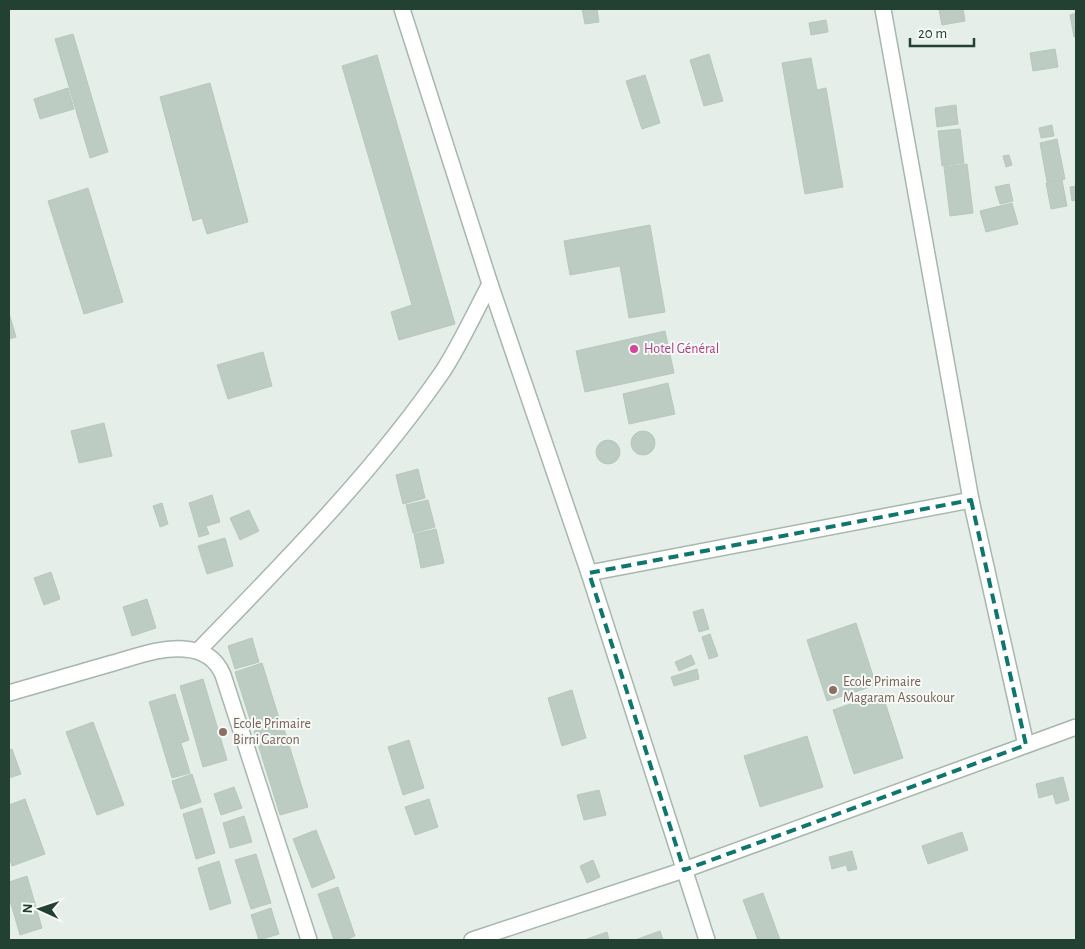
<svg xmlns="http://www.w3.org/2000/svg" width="1085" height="949" viewBox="0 0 1085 949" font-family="'Alegreya Sans',sans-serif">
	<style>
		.building { fill: #bdccc3; stroke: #b7c8bd }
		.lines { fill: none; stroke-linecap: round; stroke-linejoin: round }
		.minor-casing { stroke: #a7b7ae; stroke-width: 18 }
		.minor { stroke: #fff; stroke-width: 15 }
		.marked { fill: none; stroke: #0f766e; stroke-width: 4; stroke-dasharray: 10 6; stroke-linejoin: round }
		.hotel-dot { fill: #d1479c; stroke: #f6faf7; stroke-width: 2 }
		.education-dot { fill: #8d6e63; stroke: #f6faf7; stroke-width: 2 }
		.labels { text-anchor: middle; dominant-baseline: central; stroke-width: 4; stroke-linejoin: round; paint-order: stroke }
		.hotel-label { font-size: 14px; fill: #b23c85; stroke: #f6faf7; text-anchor: start }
		.education-label { font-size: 14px; fill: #785e54; stroke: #f6faf7; text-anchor: start }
	</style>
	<rect width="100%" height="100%" fill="#e5eee8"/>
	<!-- building -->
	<g class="building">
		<path d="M582 9H597L599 22 585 24Z"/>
		<path d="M939 9H963L965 21 942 25Z"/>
		<path d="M1076 13V36L1074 37 1070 15Z"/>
		<path d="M826 20 828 32 811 35 809 23Z"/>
		<path d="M73 34 108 152 90 158 55 39Z"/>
		<path d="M1055 49 1058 67 1033 71 1030 53Z"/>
		<path d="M709 54 723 101 704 106 690 60Z"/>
		<path d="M377 55 455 324 399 340 391 312 412 305 342 66Z"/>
		<path d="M811 58 817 90 826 88 843 187 805 194 782 63Z"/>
		<path d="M645 75 660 123 642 129 626 81Z"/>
		<path d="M210 83 248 222 207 234 202 218 193 221 160 97Z"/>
		<path d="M68 88 74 109 40 119 34 99Z"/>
		<path d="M956 105 958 124 937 127 935 108Z"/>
		<path d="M1052 125 1054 136 1041 138 1039 128Z"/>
		<path d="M960 129 964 163 942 166 938 131Z"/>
		<path d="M1057 139 1065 179 1047 182 1040 143Z"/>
		<path d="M1009 155 1012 165 1006 167 1003 156Z"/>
		<path d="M967 164 973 213 950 216 944 167Z"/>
		<path d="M1062 180 1067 206 1051 209 1046 183Z"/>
		<path d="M1009 184 1013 201 1000 204 995 187Z"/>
		<path d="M1076 186V200L1072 201 1070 187Z"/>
		<path d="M88 188 123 302 84 314 48 201Z"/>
		<path d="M1012 203 1018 224 986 232 980 211Z"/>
		<path d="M650 225 665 312 629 318 620 266 570 275 564 241Z"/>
		<path d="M9 313 16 337 9 339Z"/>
		<path d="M665 331 674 373 585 392 576 351Z"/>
		<path d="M263 352 272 386 228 399 217 365Z"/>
		<path d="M668 383 675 414 629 424 623 394Z"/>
		<path d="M104 423 112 456 79 463 71 431Z"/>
		<circle cx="643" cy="443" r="12"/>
		<circle cx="608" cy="452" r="12"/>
		<path d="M418 469 425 498 403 504 396 475Z"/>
		<path d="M212 495 220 522 206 526 209 534 199 537 189 503Z"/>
		<path d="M428 500 435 527 413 533 406 505Z"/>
		<path d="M162 503 168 524 160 527 153 506Z"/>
		<path d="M249 510 259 531 240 540 230 518Z"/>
		<path d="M436 529 444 563 421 568 414 534Z"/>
		<path d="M225 538 233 566 207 574 198 546Z"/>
		<path d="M51 572 60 599 44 605 34 578Z"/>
		<path d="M147 599 156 628 132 636 123 607Z"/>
		<path d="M703 609 709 629 699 632 693 612Z"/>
		<path d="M856 623 876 685 827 701 807 640Z"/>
		<path d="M710 634 718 656 709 659 702 637Z"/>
		<path d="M252 638 259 662 235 669 228 646Z"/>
		<path d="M691 655 695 664 679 671 675 662Z"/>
		<path d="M262 663 279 718 252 726 235 672Z"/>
		<path d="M697 669 699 679 674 686 671 677Z"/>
		<path d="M203 679 227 760 203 767 180 686Z"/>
		<path d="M572 690 586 738 562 746 548 698Z"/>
		<path d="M882 693 903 758 854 774 833 710Z"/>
		<path d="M175 694 189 740 181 743 190 773 172 778 149 702Z"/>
		<path d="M93 722 124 805 97 815 66 732Z"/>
		<path d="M282 722 308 807 280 815 254 731Z"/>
		<path d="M807 736 823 787 760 807 744 756Z"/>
		<path d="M409 740 424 788 403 795 388 747Z"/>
		<path d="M12 749 21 774 9 778V750Z"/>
		<path d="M192 774 201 802 181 809 172 781Z"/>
		<path d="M1063 777 1069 800 1056 804 1053 794 1039 798 1036 784Z"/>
		<path d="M234 787 242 808 221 815 214 794Z"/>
		<path d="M599 790 606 815 584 820 577 795Z"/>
		<path d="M25 799 45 854 12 866 9 855V805Z"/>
		<path d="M429 799 438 827 415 835 405 807Z"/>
		<path d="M202 808 215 853 196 859 183 814Z"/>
		<path d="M244 816 252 842 230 848 223 823Z"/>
		<path d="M316 830 335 878 312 888 293 839Z"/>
		<path d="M962 832 968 850 928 864 922 846Z"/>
		<path d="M852 851 857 869 848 871 846 865 832 869 829 857Z"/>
		<path d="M256 854 271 903 251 909 235 860Z"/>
		<path d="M593 860 600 877 587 883 580 866Z"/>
		<path d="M219 861 231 903 210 910 198 868Z"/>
		<path d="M27 876 42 928 20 935 9 897V882Z"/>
		<path d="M338 887 355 936 345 940H334L318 894Z"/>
		<path d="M763 893 780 940H758L743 900Z"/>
		<path d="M271 908 279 934 259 940 251 915Z"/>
		<path d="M660 931 663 940H635Z"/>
		<path d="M607 932 609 940H584Z"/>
	</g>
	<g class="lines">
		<!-- minor casing -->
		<g class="minor-casing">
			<g id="minor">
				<path d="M402 9 490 284 589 573 707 940"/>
				<path d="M883 9 971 500 1026 745"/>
				<path d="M589 573 971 500"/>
				<path d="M198 651C284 562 373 473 443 371 460 345 475 312 490 284"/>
				<path d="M9 693C43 683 78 673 113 663 135 657 160 647 184 649 202 650 216 658 223 675L309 940"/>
				<path d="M472 940 684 870 1076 727"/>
			</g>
		</g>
		<!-- minor -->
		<use href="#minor" class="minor"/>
	</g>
	<!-- marked area -->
	<path class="marked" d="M971 500 1026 745 684 870 589 573Z"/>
	<!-- markers -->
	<circle class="hotel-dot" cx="634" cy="349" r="5"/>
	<g class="education-dot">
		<circle cx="833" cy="690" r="5"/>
		<circle cx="223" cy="732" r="5"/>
	</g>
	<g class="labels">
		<!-- hotel labels -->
		<g class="hotel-label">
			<text x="644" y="349">Hotel Général</text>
		</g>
		<!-- education labels -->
		<g class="education-label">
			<text x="843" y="682">Ecole Primaire<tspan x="843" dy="16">Magaram Assoukour</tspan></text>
			<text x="233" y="724">Ecole Primaire<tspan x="233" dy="16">Birni Garcon</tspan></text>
		</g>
	</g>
	<!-- border -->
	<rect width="1085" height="949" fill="none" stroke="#234132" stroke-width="20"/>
	<!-- north arrow -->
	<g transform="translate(40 909) rotate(273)" stroke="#f6faf7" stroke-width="4" paint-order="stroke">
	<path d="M0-4L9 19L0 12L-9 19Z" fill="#234132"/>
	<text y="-8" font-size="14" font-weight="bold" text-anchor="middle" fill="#234132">N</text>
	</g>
	<!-- scale -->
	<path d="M910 38v8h64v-8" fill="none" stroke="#234132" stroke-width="2.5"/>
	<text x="918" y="38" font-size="15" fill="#234132" stroke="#f6faf7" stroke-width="4" paint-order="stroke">20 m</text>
</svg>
